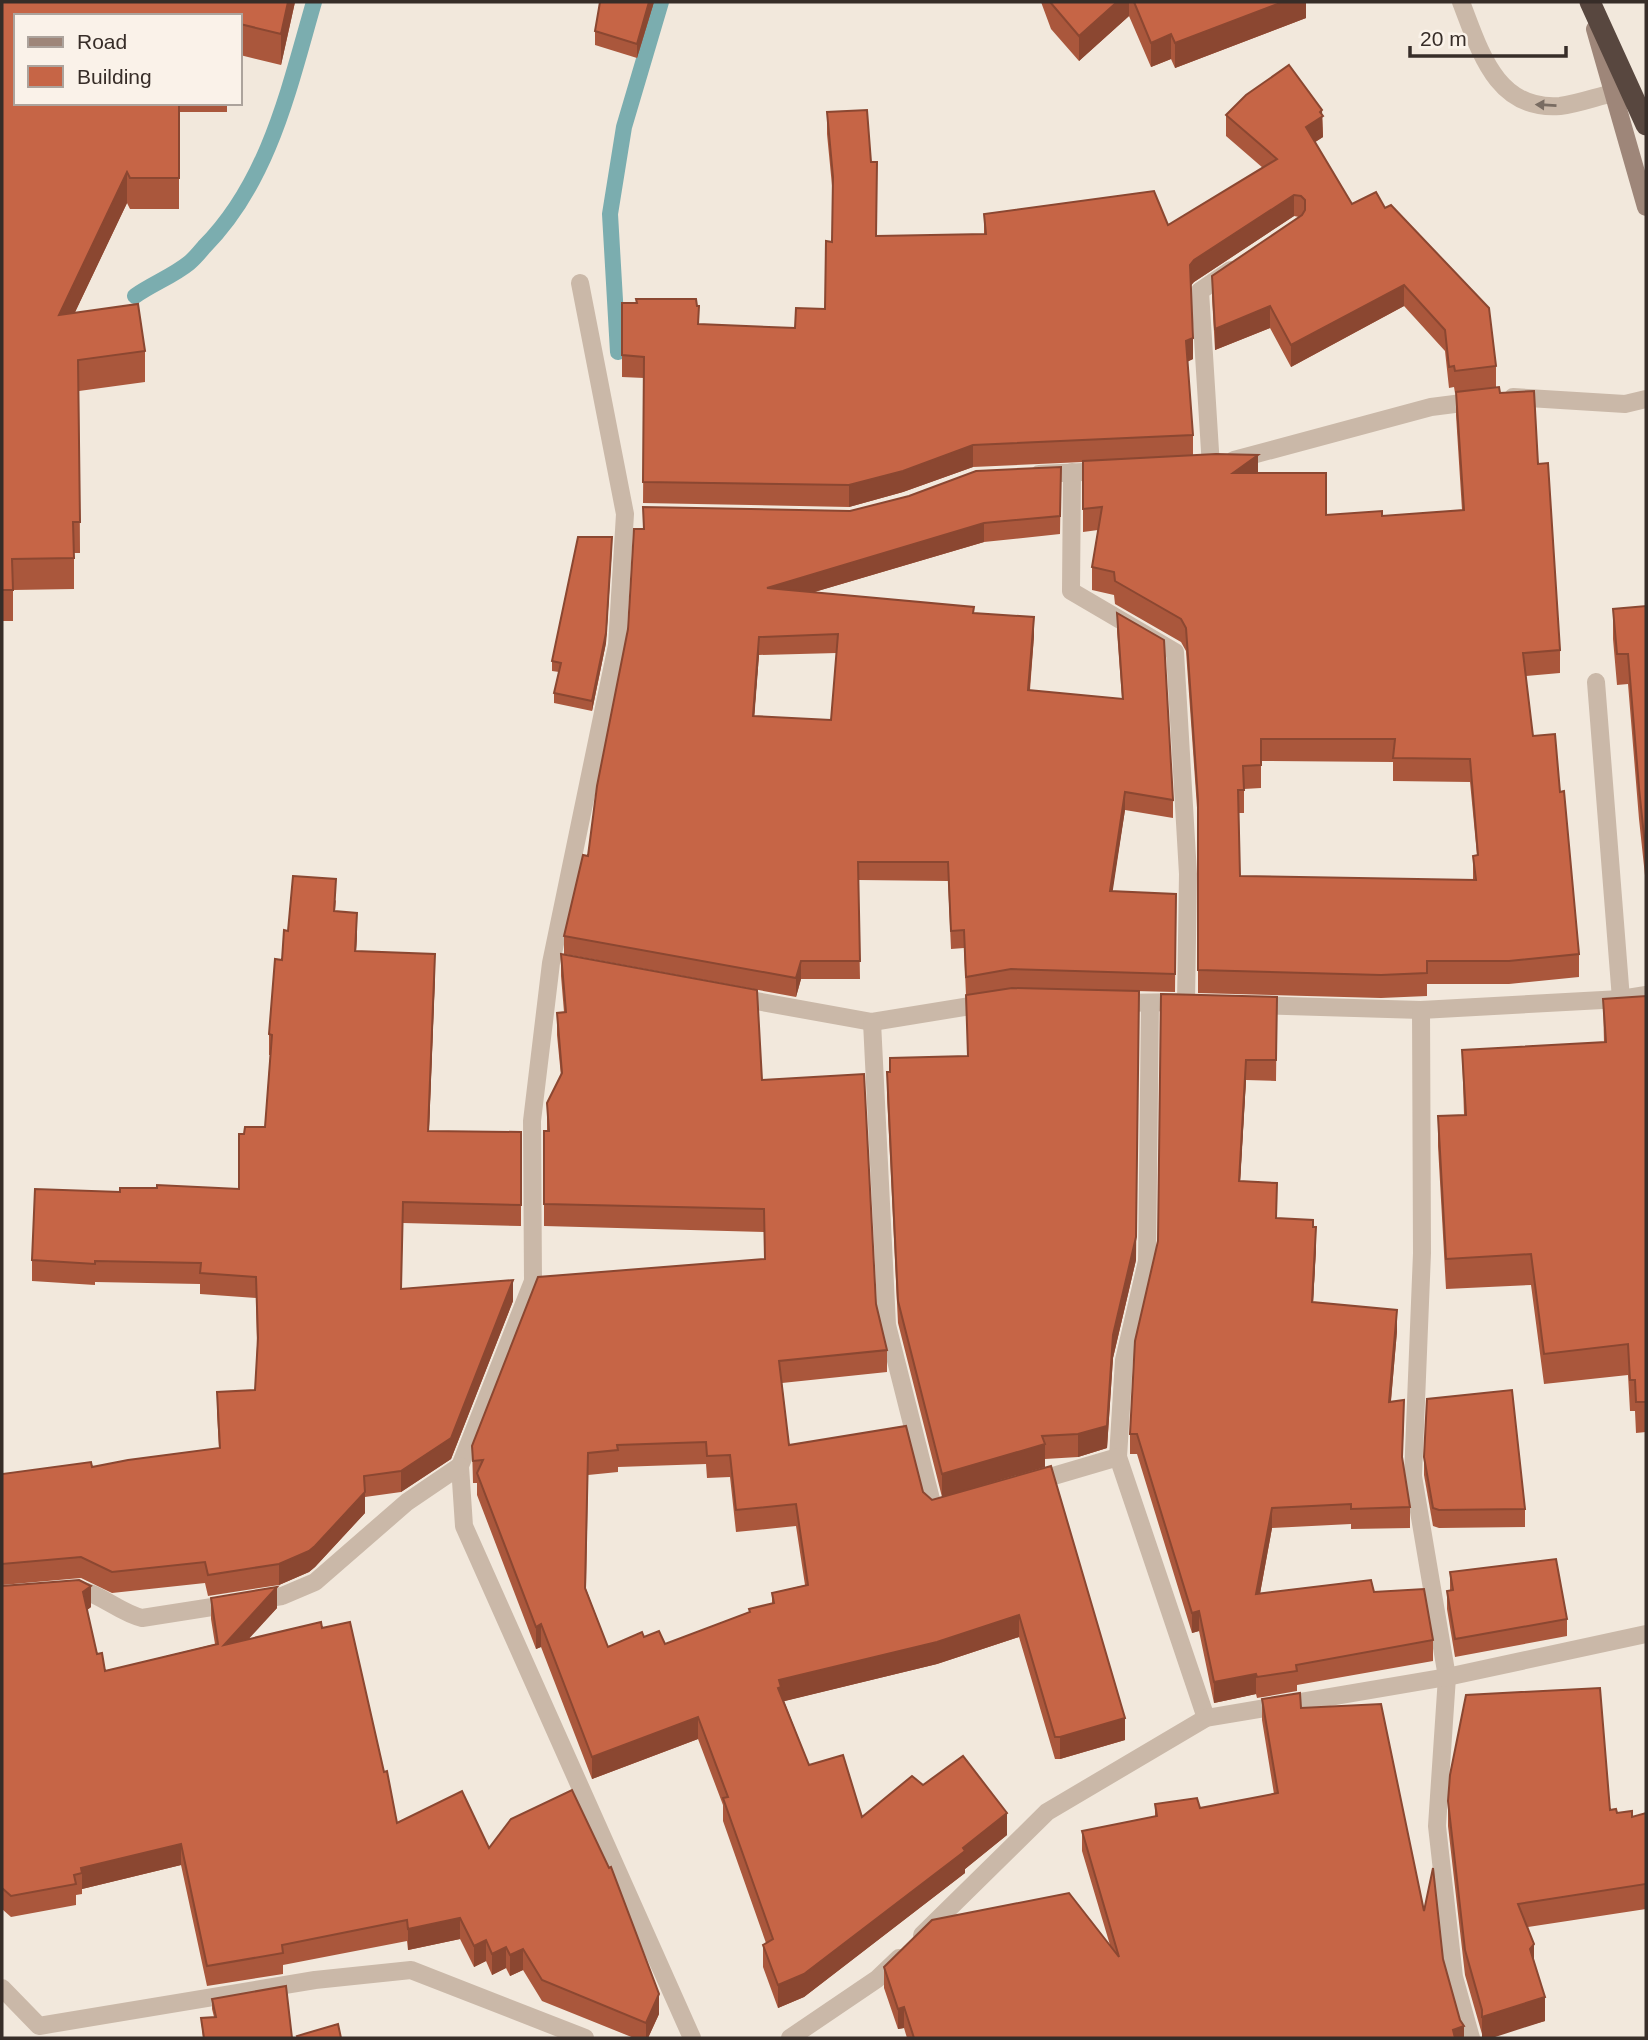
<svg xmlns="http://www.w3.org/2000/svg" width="1648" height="2040" viewBox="0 0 1648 2040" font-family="Arial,sans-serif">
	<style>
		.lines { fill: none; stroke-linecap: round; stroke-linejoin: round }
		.stream { stroke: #7badaf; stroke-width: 16 }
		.service { stroke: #cab8a8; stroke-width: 18 }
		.minor { stroke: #cab8a8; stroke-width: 18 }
		.secondary { stroke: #9e8679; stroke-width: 18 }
		.motorway-bridge { stroke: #58473f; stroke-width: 21 }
		.wall { fill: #aa573c; fill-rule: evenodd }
		.shaded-wall { fill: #8b4731 }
		.building { fill: #c66546; stroke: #8b4731; stroke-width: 2; fill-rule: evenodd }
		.oneway { fill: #796c62 }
	</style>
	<rect width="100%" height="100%" fill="#f2e8dc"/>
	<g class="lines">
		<!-- stream -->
		<g class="stream">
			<path d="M135 296C152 284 173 276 189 263 195 258 199 253 204 247 269 182 289 88 314 2"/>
			<path d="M618 352 610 214 624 127 661 2"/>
		</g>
		<!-- service -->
		<g class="service">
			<path d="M1461 2C1480 51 1496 111 1560 106 1577 104 1596 97 1613 93"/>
			<path d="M1211 467 1200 291 1231 270"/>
			<path d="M1596 682 1621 999"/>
		</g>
		<!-- minor -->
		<g class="minor">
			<path d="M580 283 625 514 617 645 551 963 532 1121 533 1281 460 1466 464 1526 692 2038"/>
			<path d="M1513 397 1625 404 1646 399"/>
			<path d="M1234 460 1431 407 1478 401"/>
			<path d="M1072 472 1071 591 1175 652 1188 874 1186 1002"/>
			<path d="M1039 474 1105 471"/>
			<path d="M734 997 872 1022 989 1003"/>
			<path d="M1115 1003 1185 1002"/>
			<path d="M1150 1004 1147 1261 1124 1360 1118 1457 1206 1718"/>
			<path d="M1255 1005 1421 1010 1621 999 1646 995"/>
			<path d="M1421 1010 1422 1253 1413 1476 1447 1677 1437 1826 1454 1977 1471 2038"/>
			<path d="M872 1022 887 1325 934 1511 942 1509"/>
			<path d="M1033 1482 1118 1457"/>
			<path d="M69 1590C95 1587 116 1612 142 1618L282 1596 315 1582 407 1502 460 1466"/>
			<path d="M922 1935 1047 1812 1206 1718 1447 1677 1646 1634"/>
			<path d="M2 1988 39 2026 315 1980 411 1970 585 2038"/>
			<path d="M790 2038 877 1979 899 1958"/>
		</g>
		<!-- secondary -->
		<path class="secondary" d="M1595 29 1646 207"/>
		<!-- motorway-bridge -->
		<path class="motorway-bridge" d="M1590 2 1646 125"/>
	</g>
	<!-- wall -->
	<g class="wall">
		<path d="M2 2H295L281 65 240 55V16L16 103H227V112H179V209H130L127 203 75 312 145 351V382L79 391 80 553H74V589L13 590V621H2Z"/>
		<path d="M654 2 637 58 595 45V31Z"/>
		<path d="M1041 2H1306V18L1175 68 1171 59 1151 67 1129 16 1079 61 1051 29Z"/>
		<path d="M827 112 876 236 984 234V214L1168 225 1263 168 1226 136V115L1322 114 1323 137 1315 142 1352 204 1385 208 1496 366V388L1538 464 1560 650V673L1526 676 1533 736 1560 792 1579 954V977L1509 984H1427V996L1381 998 1198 993V822L1186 651 1181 642 1115 604 1114 595 1092 590V567L1098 530 1083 532V462L973 467 903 492 849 507 643 503 644 378 622 377V303L699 324 795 328 825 309 832 242 833 196 827 134ZM1294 216 1299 217 1212 276V297L1215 350 1270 328 1291 367 1404 306 1445 351 1449 388 1454 387 1455 393 1456 392V415L1462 510 1382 516 1326 515 1258 473 1193 456V435L1187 362 1193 359 1190 285 1194 282ZM1261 761 1393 762V781L1470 782 1477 855 1473 856V880L1240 876 1239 813H1244V789L1261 788Z"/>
		<path d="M1061 467 1060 534 984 542 814 592 974 613 1034 636 1030 690 1122 699 1117 631V613L1173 800V818L1125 810 1112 891 1176 894 1175 992 1011 988 966 995 964 948 951 949 948 881 858 880 860 979H801L796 997 564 954V936L588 856 628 629 643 529V507L850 511ZM837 653 831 720 754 716 759 655Z"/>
		<path d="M612 547 606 643 592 711 554 703V693L559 672 552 671V661Z"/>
		<path d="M1646 606V885L1639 819 1628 684 1617 685 1613 639V609Z"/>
		<path d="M336 900 335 911 357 934 356 951 435 975 429 1131 521 1132V1226L403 1223 401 1289 513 1301 451 1459 401 1492 365 1497V1513L315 1567 309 1572 279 1585 208 1596 205 1583 112 1593 81 1578 2 1585V1474L92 1467 219 1448 217 1413V1392L255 1390 257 1346 256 1298 200 1294V1284L95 1282V1285L32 1281V1260L120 1192 239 1189 244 1134 265 1127 270 1055H269V1034L288 931Z"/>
		<path d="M561 954 762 1080 876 1304 887 1350V1372L782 1383 789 1445 923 1492 1125 1740 1060 1759H1055L1019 1637 937 1664 784 1701 809 1765 862 1817 923 1785 1007 1835 965 1869V1873L804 1997 778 2008 763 1967V1945L766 1943 723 1821V1805L698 1739 592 1779 541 1647 536 1649 477 1495V1483H473L472 1446 765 1259 764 1232 544 1226V1131H547V1103L561 1076 557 1035V1013L564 1012 561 976ZM706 1464 707 1478 730 1477 736 1532 796 1526 805 1585 772 1593V1604L749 1609V1612L665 1644 644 1637 608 1647 586 1589 588 1475 618 1472V1467Z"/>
		<path d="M966 995 1136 1260 1113 1358 1107 1448 1078 1457 1045 1459V1467L942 1497 898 1323 887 1095V1072L968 1056Z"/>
		<path d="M1646 996V1432L1636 1433 1635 1411H1630L1628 1375 1544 1384 1531 1285 1446 1289 1438 1146V1116L1464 1115 1462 1050 1604 1043 1603 999Z"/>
		<path d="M1277 997 1276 1081 1246 1080 1240 1181 1277 1203V1218L1313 1227 1316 1248 1313 1302 1397 1331 1391 1401 1404 1420 1402 1461 1410 1507V1528L1351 1529V1524L1272 1528 1260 1594 1374 1592 1433 1640V1661L1297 1685V1691L1257 1698 1256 1694 1214 1703 1199 1631 1192 1633 1137 1454H1130V1434L1158 1241Z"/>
		<path d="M1424 1457 1525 1509V1527L1439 1528 1433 1526 1424 1475Z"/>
		<path d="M1450 1572 1567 1619V1636L1455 1657 1447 1609V1591H1450Z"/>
		<path d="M2 1586 91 1607 87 1610 97 1654 105 1671 215 1644 211 1619V1598L277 1608 248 1639 322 1628 384 1772 397 1823 489 1848 659 2014 648 2038H634L542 2001 523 1970 510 1976 506 1968 492 1975 486 1961 474 1967 460 1939 408 1950 407 1941 283 1965V1974L207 1986 181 1865 82 1889V1894L76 1895V1905L11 1917 2 1909Z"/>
		<path d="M1262 1699 1301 1708 1424 1911 1443 1959 1464 2038H907L904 2028 898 2029 884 1988V1967L1110 1945 1082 1851V1831L1155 1817V1804L1200 1808 1274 1794 1262 1720Z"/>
		<path d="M1448 1801 1610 1810 1617 1813 1632 1817 1646 1813V1909L1528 1927 1545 2021 1482 2038V2034L1465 1975 1448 1826Z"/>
		<path d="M212 1999 292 2038H203L201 2018 214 2017 212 2009Z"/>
	</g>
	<!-- shaded-wall -->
	<g class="shaded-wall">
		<path d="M288 2H295L281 65V34Z"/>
		<path d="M649 2H654L637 58V44Z"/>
		<path d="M1117 2H1129V16L1079 61V36Z"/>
		<path d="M1283 2H1306V18L1175 68V43Z"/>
		<path d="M1171 34V59L1151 67V43Z"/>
		<path d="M1322 110 1323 137 1306 148V127Z"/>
		<path d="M127 172V203L59 346V315Z"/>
		<path d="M1294 195V216L1194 282 1190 287V265L1194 260Z"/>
		<path d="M1404 285V306L1291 367V345Z"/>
		<path d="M1270 306V328L1215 350V329Z"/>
		<path d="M1193 338V359L1186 362V341Z"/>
		<path d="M973 445V467L903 492 849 507V485Z"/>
		<path d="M1258 455V478L1233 473Z"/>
		<path d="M984 523V542L767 606V588Z"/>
		<path d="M612 537 606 643 592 711V701Z"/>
		<path d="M1034 617V636L1028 708V690Z"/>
		<path d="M759 637V655L753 734V716Z"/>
		<path d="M1125 792V810L1110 909V891Z"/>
		<path d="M357 913V934L355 972V951Z"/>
		<path d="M435 954V975L428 1152V1131Z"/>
		<path d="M801 961V979L796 997V978Z"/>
		<path d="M1139 991 1136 1260 1113 1358 1107 1448 1078 1457V1434L1113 1335Z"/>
		<path d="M1246 1060V1080L1239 1202V1181Z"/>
		<path d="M1316 1227V1248L1312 1323V1302Z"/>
		<path d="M513 1280V1301L451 1459 401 1492V1471Z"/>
		<path d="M1397 1310V1331L1389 1422V1402Z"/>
		<path d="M1045 1444V1467L942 1497V1474Z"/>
		<path d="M365 1492V1513L315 1567 309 1572 279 1585V1564Z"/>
		<path d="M1272 1508V1528L1256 1615V1594Z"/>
		<path d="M91 1586V1607L83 1613V1592Z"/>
		<path d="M277 1587V1608L224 1666V1645Z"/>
		<path d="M1199 1611V1631L1192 1633V1613Z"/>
		<path d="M1019 1615V1637L937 1664 781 1702 778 1710 779 1680Z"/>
		<path d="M541 1624V1647L536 1649V1627Z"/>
		<path d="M1256 1674V1694L1214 1703V1682Z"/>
		<path d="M698 1717V1739L592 1779V1757Z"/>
		<path d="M1125 1718V1740L1060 1759V1737Z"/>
		<path d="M1007 1813V1835L965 1869V1873L804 1997 778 2008V1985L963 1848Z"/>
		<path d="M181 1844V1865L82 1889V1873L81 1868Z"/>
		<path d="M460 1918V1939L408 1950V1929Z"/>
		<path d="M486 1940V1961L474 1967V1946Z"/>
		<path d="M1534 1944V1968L1530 1949Z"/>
		<path d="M506 1947V1968L492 1975V1954Z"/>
		<path d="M523 1949V1970L510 1976V1955Z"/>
		<path d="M659 1994V2014L648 2038H646V2023Z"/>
		<path d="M1545 1997V2021L1492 2038H1482V2017Z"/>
		<path d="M904 2007V2028L898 2029V2009Z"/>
		<path d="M1464 2026V2038H1453V2030Z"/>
	</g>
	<!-- building -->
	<g class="building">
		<path d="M2 2H288L281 34 240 24V16H16V103H179V178H130L127 172 59 315 138 304 145 351 78 360 80 522H73L74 558 12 559 13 590H2Z"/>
		<path d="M600 2H649L637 44 595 31Z"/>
		<path d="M1050 2H1117L1079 36Z"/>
		<path d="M1134 2H1283L1175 43 1171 34 1151 43Z"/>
		<path d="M1289 65 1322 110 1320 112 1323 116 1306 127 1352 204 1376 192 1385 208 1391 205 1489 308 1496 366 1455 371 1454 366 1449 367 1445 330 1404 285 1291 345 1270 306 1215 329 1212 276 1302 215 1305 210V200L1301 196 1294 195 1194 260 1190 265 1193 338 1186 341 1193 435 973 445 903 471 849 485 643 482 644 357 622 355V303H637L636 299H696L697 306H699L698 324 795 328 796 308 825 309 826 241 832 242 833 177 827 112 867 110 871 162H877L876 236 986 234 984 214 1154 191 1168 225 1277 159 1226 115 1246 95Z"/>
		<path d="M1499 387 1500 393 1534 391 1538 464 1548 463 1560 650 1523 653 1533 736 1555 734 1560 792 1564 791 1579 954 1509 961H1427V973L1381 975 1198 970V800L1186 628 1181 619 1115 581 1114 572 1092 567 1102 507 1083 509V461L1216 454 1258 455 1233 473H1326V515L1382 511V516L1464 510 1456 392ZM1261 739H1395L1393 758 1470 759 1478 855 1473 856 1476 880 1240 876 1238 790H1244L1243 766 1261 765Z"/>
		<path d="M1061 467 1060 516 984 523 767 588 974 607 973 613 1034 617 1028 690 1123 699 1117 613 1164 640 1173 800 1125 792 1110 891 1176 894 1175 974 1011 969 966 977 964 930 951 931 948 862H858L860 961H801L796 978 564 936 583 855 588 856 597 786 628 629 634 529H644L643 507 850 511 909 496 976 471ZM838 634 831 720 753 716 759 637Z"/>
		<path d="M578 537H612L606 633 592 701 554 693 561 663 552 661Z"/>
		<path d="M1646 606V855L1639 788 1628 654H1617L1613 609Z"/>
		<path d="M293 876 336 879 334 911 357 913 355 951 435 954 428 1131 521 1132V1205L403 1202 401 1289 513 1280 451 1438 401 1471 364 1476 365 1492 315 1546 309 1551 279 1564 208 1575 205 1562 112 1572 81 1557 2 1564V1474L91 1462 92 1467 128 1460 220 1448 217 1392 255 1390 258 1338 256 1277 200 1273 201 1263 95 1261V1264L32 1260 35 1189 120 1192V1188H157V1185L239 1189V1134H244L245 1127H265L272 1035 269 1034 275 959 282 960 284 930 288 931Z"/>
		<path d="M561 954 757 990 762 1080 864 1074 876 1304 887 1350 779 1361 789 1445 906 1426 923 1492 932 1500 1051 1466 1125 1718 1060 1737H1055L1019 1615 937 1642 779 1680 781 1687 778 1688 809 1765 843 1755 862 1817 912 1776 923 1785 963 1756 1007 1813 963 1848 965 1851 804 1974 778 1985 763 1945 773 1939 723 1798 728 1797 698 1717 592 1757 541 1624 536 1627 477 1473 483 1460 473 1461 472 1446 538 1277 765 1259 764 1209 544 1204V1131H549L547 1103 562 1073 557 1013 566 1012ZM706 1442 707 1456 730 1455 736 1510 796 1504 808 1585 772 1593 774 1603 749 1609 750 1612 665 1644 659 1631 644 1637 642 1632 608 1647 585 1588 588 1453 618 1450 617 1445Z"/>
		<path d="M1012 988 1139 991 1136 1237 1113 1335 1107 1426 1078 1434 1042 1436 1045 1444 942 1474 898 1301 887 1072H890V1058L968 1056 966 995Z"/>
		<path d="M1161 994 1277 997 1276 1060H1246L1239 1181 1277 1183 1276 1218 1313 1220V1227H1316L1312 1302 1397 1310 1389 1402 1404 1400 1402 1457 1410 1507 1351 1509V1504L1272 1508 1256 1594 1371 1580 1374 1592 1424 1589 1433 1640 1296 1665 1297 1671 1257 1677 1256 1674 1214 1682 1199 1611 1192 1613 1137 1434H1130L1135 1341 1158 1241Z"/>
		<path d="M1646 996V1402H1636L1635 1380H1630L1628 1344 1544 1354 1531 1254 1446 1259 1438 1116 1466 1115 1462 1050 1606 1042 1603 999Z"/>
		<path d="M1512 1390 1525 1509 1439 1510 1433 1508 1424 1457 1427 1399Z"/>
		<path d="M1556 1559 1567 1619 1455 1639 1447 1591 1453 1590 1450 1572Z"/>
		<path d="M79 1580 91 1586 83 1592 97 1654 102 1653 105 1671 218 1644 211 1598 277 1587 224 1645 321 1622 322 1628 350 1622 384 1772 387 1771 397 1823 462 1791 489 1848 511 1819 572 1790 609 1868 611 1867 659 1994 646 2023 542 1980 523 1949 510 1955 506 1947 492 1954 486 1940 474 1946 460 1918 408 1929 407 1920 282 1945 283 1953 207 1966 181 1844 81 1868 82 1873 74 1875 76 1884 11 1896 2 1888V1586Z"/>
		<path d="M1600 1688 1610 1810 1616 1809 1617 1813 1632 1811V1817L1646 1813V1884L1518 1904 1534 1944 1530 1949 1545 1997 1482 2017V2010L1465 1950 1448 1801 1450 1775 1466 1695Z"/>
		<path d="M1300 1693 1301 1708 1381 1704 1424 1911 1433 1868 1443 1959 1460 2020 1464 2026 1453 2030 1455 2038H914L904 2007 898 2009 884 1967 932 1920 1069 1893 1119 1957 1082 1831 1157 1816 1155 1804 1197 1798 1200 1808 1278 1793 1262 1699Z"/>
		<path d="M286 1986 292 2038H204L201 2018 216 2017 212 1999Z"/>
		<path d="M338 2024 341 2038H298L297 2036Z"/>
	</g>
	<!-- one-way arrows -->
	<defs><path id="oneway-solid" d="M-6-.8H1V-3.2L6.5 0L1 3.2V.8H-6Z" transform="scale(1.75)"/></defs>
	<use class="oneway" href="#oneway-solid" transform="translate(1546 105) rotate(-177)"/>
	<!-- border -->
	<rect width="1648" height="2040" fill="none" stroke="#372d28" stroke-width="7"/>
	<!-- legend -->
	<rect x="14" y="14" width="228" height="91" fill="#faf2e9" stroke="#aca39c" stroke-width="2"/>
	<rect x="28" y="37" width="35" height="10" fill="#9e8679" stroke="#aca39c" stroke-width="2"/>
	<text x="77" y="49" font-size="21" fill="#372d28">Road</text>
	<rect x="28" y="66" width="35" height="21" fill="#c66546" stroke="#aca39c" stroke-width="2"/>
	<text x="77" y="84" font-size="21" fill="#372d28">Building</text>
	<!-- scale -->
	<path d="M1410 46v10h156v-10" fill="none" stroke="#372d28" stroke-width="3.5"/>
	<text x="1420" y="46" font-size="21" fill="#372d28" stroke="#faf2e9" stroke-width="5" paint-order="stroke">20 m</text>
</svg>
